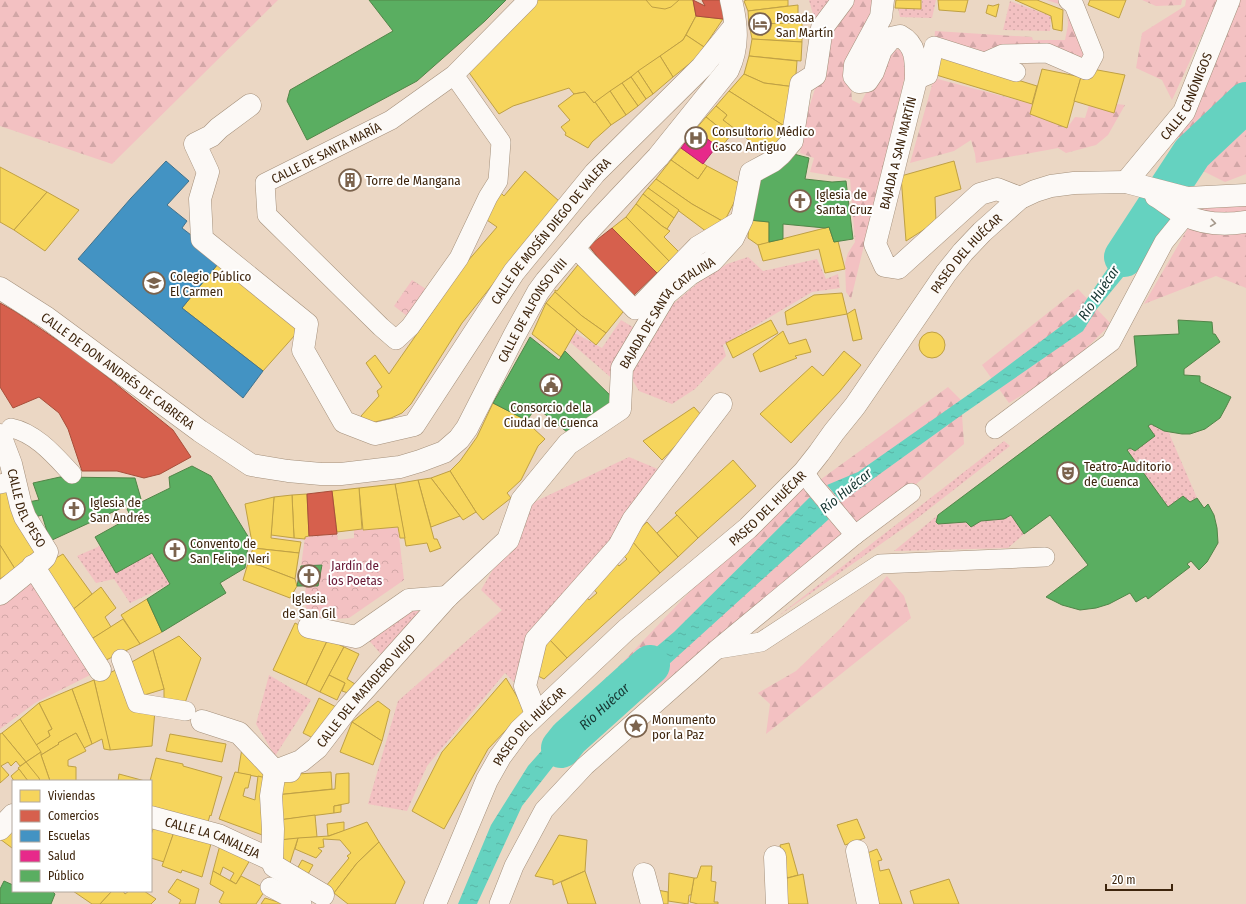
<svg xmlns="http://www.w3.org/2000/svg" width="1246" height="904" viewBox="0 0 1246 904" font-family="'Fira Sans Condensed',sans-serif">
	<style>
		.forest { fill: url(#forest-firs) }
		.park { fill: url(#park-crowns) }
		.garden { fill: url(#garden-dots) }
		.water { fill: url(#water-ripples) }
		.homes { fill: #f6d55c; stroke: #bfa044 }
		.shops { fill: #d6604d; stroke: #a84e3a }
		.schools { fill: #4393c3; stroke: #42728c }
		.health { fill: #e7298a; stroke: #b42864 }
		.public { fill: #5aae61; stroke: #528548 }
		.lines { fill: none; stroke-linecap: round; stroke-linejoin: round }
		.river { stroke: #65d2c0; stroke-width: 40 }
		.pedestrian-casing { stroke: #a4907b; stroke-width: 20 }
		.minor-casing { stroke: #a4907b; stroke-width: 23 }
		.tertiary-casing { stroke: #a4907b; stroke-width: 23 }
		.pedestrian { stroke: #fcf9f6; stroke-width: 19 }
		.minor { stroke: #fcf9f6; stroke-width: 22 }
		.tertiary { stroke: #fcf9f6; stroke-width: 22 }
		.oneway { stroke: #a69a8d }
		.labels { text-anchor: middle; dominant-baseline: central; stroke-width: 4; stroke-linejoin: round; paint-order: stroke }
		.poi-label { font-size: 13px; fill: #3e250d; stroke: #fff; text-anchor: start }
		.street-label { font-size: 13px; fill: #3e250d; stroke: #fff }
		.park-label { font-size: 13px; fill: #671734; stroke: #fff }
		.water-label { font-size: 14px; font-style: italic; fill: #163531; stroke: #fff }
	</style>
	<defs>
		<pattern id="forest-firs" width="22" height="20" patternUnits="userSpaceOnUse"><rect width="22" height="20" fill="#f3c1c2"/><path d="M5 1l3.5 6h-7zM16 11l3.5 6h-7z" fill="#d1a6a6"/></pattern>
		<pattern id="park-crowns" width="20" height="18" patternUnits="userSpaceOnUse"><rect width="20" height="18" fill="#f3c1c2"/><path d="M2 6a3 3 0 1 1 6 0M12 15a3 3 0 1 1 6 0" fill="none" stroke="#d1a6a6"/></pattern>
		<pattern id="garden-dots" width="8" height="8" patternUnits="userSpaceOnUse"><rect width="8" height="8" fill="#f3c1c2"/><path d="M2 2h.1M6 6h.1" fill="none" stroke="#d1a6a6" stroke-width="1.8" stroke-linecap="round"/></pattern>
		<pattern id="water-ripples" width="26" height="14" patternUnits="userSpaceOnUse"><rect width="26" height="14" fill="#65d2c0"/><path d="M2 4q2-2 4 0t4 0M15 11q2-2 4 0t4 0" fill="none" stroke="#59b4a4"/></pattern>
	</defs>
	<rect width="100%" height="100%" fill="#ebd7c4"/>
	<!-- forest -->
	<g class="forest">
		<path d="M0 0H278L112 164 0 126Z"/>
		<path d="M850 0H875L874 5 849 64 852 100 860 104 890 49 903 50 907 68 851 299 846 292 845 263 848 253 855 242 850 179 810 172 814 158 800 153 808 111 835 25Z"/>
		<path d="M1047 0H1062L1072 8 1086 63 986 59 934 44 935 31 1032 37 1033 40H1065L1068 25 1067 7Z"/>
		<path d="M1142 0H1182L1181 5 1156 6Z"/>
		<path d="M1186 0H1218L1172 100 1162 80 1136 68 1142 33 1185 6Z"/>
		<path d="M1232 0H1246V174L1225 182 1171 155 1216 34Z"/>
		<path d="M934 78 1032 104 1030 114 1067 128 1075 117 1085 118 1089 105 1114 113 1117 104 1125 105 1108 135 1096 145 1066 153 1058 148 976 163 975 154 971 140 954 151 910 163Z"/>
		<path d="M1202 204H1246V288L1216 276 1144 304Z"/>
		<path d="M1078 289 1111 324 1066 368 1009 403 982 365Z"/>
		<path d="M948 387 961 400 964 444 855 535 625 712 618 667 804 472 813 485Z"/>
		<path d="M887 576 904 596 911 618 766 734 770 704 758 693 796 671 841 628Z"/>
	</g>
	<!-- park -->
	<g class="park">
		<path d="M412 280 426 289 407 316 394 306Z"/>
		<path d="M398 527 404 580 349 618 312 621 304 602 306 586 318 585 322 565 301 566 305 537 337 534 338 540 354 538V530Z"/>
		<path d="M33 566 100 670 35 703 0 729V594Z"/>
	</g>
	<!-- garden -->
	<g class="garden">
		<path d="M809 0H840L816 25Z"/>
		<path d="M922 0H936L932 18 900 17 898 8 921 9Z"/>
		<path d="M1010 1 1051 16 1050 31 1003 30Z"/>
		<path d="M748 257 763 271 817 259 826 279 838 274 840 288 812 292 723 345 726 356 695 389 672 404 639 391 630 376 673 304 699 282 727 264Z"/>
		<path d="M621 320 636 329 616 382 570 342 575 333 602 348Z"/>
		<path d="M1151 424 1168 431 1197 498 1190 502 1183 496 1168 507 1127 450 1130 448 1135 451 1155 436 1148 426Z"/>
		<path d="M1004 441 1010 446 915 520 777 617Z"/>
		<path d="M629 457 660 470 520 688 505 673 427 766 407 811 368 804 398 701 502 610 481 590 518 527 530 504Z"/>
		<path d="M938 515 936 521 938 524 966 522 971 527 981 521 1011 515 1024 534 1008 548 894 551Z"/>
		<path d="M100 546 116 573 152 553 170 584 130 603 114 579 96 583 77 556Z"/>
		<path d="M413 604 426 608 386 660 367 638Z"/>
		<path d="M269 675 311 700 275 756 256 724Z"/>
	</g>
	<!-- water -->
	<g class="water">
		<path d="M1246 83V116L1210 150 1190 185 1164 173 1181 144Z"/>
		<path d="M1149 208 1169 221 1096 310 1083 331 963 414 841 502 827 485 858 472 985 383 1076 315Z"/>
		<path d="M810 497 829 519 616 712 600 686 607 677H621L674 632Z"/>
		<path d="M595 697 603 718 570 745 522 806 477 904H458L491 825 528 766 568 721Z"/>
	</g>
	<!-- homes -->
	<g class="homes">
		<path d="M536 0H693L696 16 683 40 594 103 585 92 574 94 569 88 513 106 499 114 465 67Z"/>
		<path d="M646 0H679L671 7 665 9 652 7Z"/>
		<path d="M747 0H788V6L748 11 744 1Z"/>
		<path d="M896 0H921V9L895 8Z"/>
		<path d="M938 0H968L965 12 939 10Z"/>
		<path d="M1015 0H1037L1063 10 1062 31 1053 29 1051 16Z"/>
		<path d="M1090 0H1126L1119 18 1088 5Z"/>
		<path d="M999 4 996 17 986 13 988 5 993 6Z"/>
		<path d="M798 5V23L749 24 748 11Z"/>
		<path d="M696 16 723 19 704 47 686 35Z"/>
		<path d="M802 23V42L752 39 749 24Z"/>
		<path d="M686 35 704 47 699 56 673 77 660 56 683 40Z"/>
		<path d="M752 39 802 42 801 61 749 56Z"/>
		<path d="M660 56 673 77 653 94 638 71Z"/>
		<path d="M749 56 797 61 795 87 764 83 744 74Z"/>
		<path d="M940 56 1037 86 1032 104 933 74Z"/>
		<path d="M1042 69 1081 77 1067 128 1030 114Z"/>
		<path d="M1092 69 1125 75 1114 113 1074 101 1081 77Z"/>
		<path d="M638 71 653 94 646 99 631 77Z"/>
		<path d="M744 74 764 83 795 87 789 129 729 91Z"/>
		<path d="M631 77 646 99 638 106 622 83Z"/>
		<path d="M622 83 638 106 626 115 610 91Z"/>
		<path d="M610 91 626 115 611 125 595 102Z"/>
		<path d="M729 91 789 129 768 155 723 120 727 115 716 106Z"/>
		<path d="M585 92 594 103 595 102 611 125 592 142 588 148 565 135 566 133 561 127 570 120 558 106 574 94Z"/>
		<path d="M716 106 727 115 723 120 735 129 730 136 706 117Z"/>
		<path d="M706 117 730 136 720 149 695 130Z"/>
		<path d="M681 148 707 166 698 179 671 160Z"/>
		<path d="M671 160 698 179 707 166 743 185 724 222 692 204 656 179Z"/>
		<path d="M954 161 961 189 935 197 936 222 906 241 901 176Z"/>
		<path d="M0 167 47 192 14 230 0 222Z"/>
		<path d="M351 169 361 181 348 191 339 179Z"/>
		<path d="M525 171 559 201 462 323 411 404 402 413 391 418 367 424 361 416 379 396 377 391 382 387 366 363 375 355 389 374 467 262 497 227 484 218 501 193 504 196Z"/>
		<path d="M656 179 692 204 724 222 707 232 648 188Z"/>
		<path d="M648 188 679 210 674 218 643 194Z"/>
		<path d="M47 192 79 210 45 251 14 230Z"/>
		<path d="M643 194 674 218 667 229 662 226 636 204Z"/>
		<path d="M636 204 662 226 670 231 664 237 679 252 669 261 626 217Z"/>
		<path d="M626 217 669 261 657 273 612 228Z"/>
		<path d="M749 220 769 222V243L758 245 748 238Z"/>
		<path d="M829 227 834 242 838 241 845 269 825 273 819 249 763 261 758 245Z"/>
		<path d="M222 259 303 326 263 371 182 308Z"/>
		<path d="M581 261 627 307 606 333 582 316 555 292V290L557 291Z"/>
		<path d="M555 292 582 316 606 333 596 345 546 303Z"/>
		<path d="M842 293 847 314 787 325 785 312 814 295Z"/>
		<path d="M546 303 577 329 561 357 532 334Z"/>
		<path d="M855 309 862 339 853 341 847 314Z"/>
		<path d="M771 320 778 333 733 358 726 343Z"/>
		<path d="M783 331 789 344 806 339 811 352 795 356 797 358 760 372 753 354Z"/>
		<circle cx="932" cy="345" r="13"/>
		<path d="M844 351 861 365 840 391 791 443 760 414 812 366 823 376Z"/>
		<path d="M493 403 522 418 545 439 538 446 521 480 507 493 511 498 483 520 476 512 450 471 460 461 477 437Z"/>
		<path d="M694 407 703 417 662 460 643 441Z"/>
		<path d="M733 460 756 486 698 538 675 513Z"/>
		<path d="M450 471 476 512 463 520 431 478Z"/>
		<path d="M431 478 460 516 431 527 418 480Z"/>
		<path d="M418 480 434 539H437L441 548 430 552 427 543 406 546 395 484Z"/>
		<path d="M395 484 405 538H400L398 527 363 530 359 488Z"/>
		<path d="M3 485 40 549 15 569 0 545V486Z"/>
		<path d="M359 488 362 529 337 532 332 491Z"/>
		<path d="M307 494 309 536 305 537V539L294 538 292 495Z"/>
		<path d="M292 495 294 538 271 535 274 497Z"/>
		<path d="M274 497 271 538 301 542 299 553 253 548 245 504Z"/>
		<path d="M677 515 698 538 678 557 657 533Z"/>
		<path d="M647 522 678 557 660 573 629 538Z"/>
		<path d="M632 541 660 573 567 658 548 638 584 594 589 600 597 593 589 584 613 559 619 566 627 559 620 552Z"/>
		<path d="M0 545 15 569 0 579Z"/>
		<path d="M253 548 299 553 295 579 261 566 248 563Z"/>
		<path d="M63 554 92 594 71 611 42 566Z"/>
		<path d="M248 563 261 566 295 579 297 586 290 598 243 580Z"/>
		<path d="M101 587 116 608 105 617 111 627 90 640 71 611Z"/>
		<path d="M147 599 162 632 140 644 121 615Z"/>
		<path d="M123 619 140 644 104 661 90 640Z"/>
		<path d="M295 623 328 639 306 685 273 670Z"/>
		<path d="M179 636 201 658 185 703 164 702V689L153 650Z"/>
		<path d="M548 638 567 658 544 679 534 674Z"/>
		<path d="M328 639 344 647 320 692 306 685Z"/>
		<path d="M344 647 359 654 347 679 355 684 348 693 342 691 345 683 329 675Z"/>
		<path d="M153 650 164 689 141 696 130 663Z"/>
		<path d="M118 669 155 710 152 746 110 750 94 680Z"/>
		<path d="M329 675 345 683 337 700 320 692Z"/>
		<path d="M506 678 525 710 488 749 444 829 412 811 442 752Z"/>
		<path d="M94 680 110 748V750L104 749 102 739 92 744 72 689Z"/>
		<path d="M72 689 92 744 84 748 76 733 58 743 59 744 41 755 36 745 50 736 48 731 52 729 39 703Z"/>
		<path d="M319 698 338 708 317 740 303 733Z"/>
		<path d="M378 701 390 710 382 741 352 722Z"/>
		<path d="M39 703 52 729 48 731 50 736 36 745 20 719Z"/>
		<path d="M20 719 41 752 26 762 2 733Z"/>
		<path d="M352 722 382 741 373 765 340 752Z"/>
		<path d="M2 733 26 762 20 766 16 761 11 766 8 762 1 766 9 775 0 783V734Z"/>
		<path d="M76 733 86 751 68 760V766L76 767V781H50L41 755 59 744 58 743Z"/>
		<path d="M170 734 226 744 222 762 166 751Z"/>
		<path d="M242 748 270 779 238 773Z"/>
		<path d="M41 752V755L50 781H40L26 762Z"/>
		<path d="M156 758 183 764V766L222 777 211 816 210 815 208 822 151 807V781H150Z"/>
		<path d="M26 762 39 778 40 781H28L18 768Z"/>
		<path d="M19 769 28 781H14L11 776Z"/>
		<path d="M235 772 251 775 248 788H245L243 796 255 800 258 776 270 779 265 836 219 819Z"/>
		<path d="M331 772 332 789 276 795 280 775Z"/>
		<path d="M349 773V803L334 806V813L279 820 276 795 335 789 336 774Z"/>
		<path d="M119 774 145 781H118Z"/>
		<path d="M341 805V812L334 813V806Z"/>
		<path d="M315 815 317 837 279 840V820Z"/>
		<path d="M857 819 865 838 845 845 837 825Z"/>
		<path d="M13 820V847L12 848 0 839Z"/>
		<path d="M344 822V831L328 836 327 824Z"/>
		<path d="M367 822 379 842 357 863 334 893 326 886 349 858 347 856 351 853 340 840 323 839 324 847 318 848 322 851 316 858 295 849 298 838 329 836Z"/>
		<path d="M155 823 175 829 164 862 151 858V835Z"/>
		<path d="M175 829 212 840 202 877 182 870 181 873 162 866Z"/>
		<path d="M559 835 587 840 585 871 553 885V880L535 876Z"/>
		<path d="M298 838 289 866 277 861 279 840Z"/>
		<path d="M379 842 405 882 395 904H348L334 893 357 863Z"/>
		<path d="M789 843 798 875 787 878 780 845Z"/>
		<path d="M220 845 250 860 236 884 230 880 234 873 223 867 220 875 213 871Z"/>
		<path d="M877 849 882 860 878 861 880 871 889 869 902 904H878L860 856Z"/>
		<path d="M302 860 313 865 308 874 297 869Z"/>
		<path d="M701 866H712L711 881 716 882 714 902H718V904H698L690 902 694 878H697Z"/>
		<path d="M213 871 236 884 241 876 266 889 256 904H222L219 902 224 892 210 884Z"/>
		<path d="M585 871 596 904H568L561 882Z"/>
		<path d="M669 873 694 878 691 895H689L688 904 668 901Z"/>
		<path d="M803 874 808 904H786L784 879Z"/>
		<path d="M177 879 199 889 195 904H179L181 900 168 892Z"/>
		<path d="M949 879 959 904H914L910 891Z"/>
		<path d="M652 889 668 892V904H655Z"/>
		<path d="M73 891H112L100 904H92Z"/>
		<path d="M112 891H123L125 894 129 891H144L156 899 151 904H100Z"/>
		<path d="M265 898 281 903 284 904H261Z"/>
	</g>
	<!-- shops -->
	<g class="shops">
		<path d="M693 0 705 6 702 0H721L725 17 723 19 696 16Z"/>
		<path d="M612 228 657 273 630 299 589 246Z"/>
		<path d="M0 303 16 312 85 359 173 430 191 457 160 474 144 478 117 471H82L68 429 59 413 39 397 13 408 0 387Z"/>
		<path d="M332 491 337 534 309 536 307 494Z"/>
	</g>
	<!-- schools -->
	<path class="schools" d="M166 161 189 181 167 205 187 221 182 228 222 259 182 308 263 371 243 398 78 259 131 198Z"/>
	<!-- health -->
	<path class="health" d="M695 130 717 146 703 164 681 148Z"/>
	<!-- public -->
	<g class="public">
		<path d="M369 0H506L485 21 417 81 307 140 287 101 290 90 393 31Z"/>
		<path d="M786 152 809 158 805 179 832 182 846 181 853 239 834 242 829 227 825 228 783 224V239L769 242V222L749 220 755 172Z"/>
		<path d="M1178 320 1212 322 1213 334H1215L1220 342 1184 369V375L1200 376V382L1231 397 1226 407 1220 418 1205 429 1190 434H1182L1164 431 1151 424 1148 426 1155 436 1135 451 1130 448 1127 450 1168 507 1183 496 1190 502 1197 498 1204 508 1208 504 1214 515 1217 528 1218 543 1207 562 1199 570 1191 561 1187 564 1190 567 1148 599 1146 596 1136 602 1130 593 1109 604 1096 608 1080 610 1062 605 1046 597 1088 565 1050 515 1024 534 1011 515 1004 519 981 521 971 527 966 522 938 524 936 522 938 515 1137 366 1134 336 1179 334Z"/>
		<path d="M530 337 559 360 565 351 617 402 567 432 536 407 526 422 522 418 493 403Z"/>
		<path d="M192 466 211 476 249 538 245 568 220 583 226 593 162 632 147 599 170 584 152 553 116 573 95 537 131 517 127 509 170 488 169 477Z"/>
		<path d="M60 477 135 478 141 499 50 541 42 515 32 518 28 502 39 500 33 483Z"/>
		<path d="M322 565 318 586H297L301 566Z"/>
		<path d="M4 881 13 885V891H52L55 894 51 904H0V889Z"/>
	</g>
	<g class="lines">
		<!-- river -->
		<g class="river">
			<path d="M1124 257 1192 153 1246 102"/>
			<path id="s1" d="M561 748 569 738 650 665"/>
		</g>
		<!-- pedestrian casing -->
		<g class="pedestrian-casing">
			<g id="pedestrian">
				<path d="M985 62 1003 54 1047 53 1086 70 1094 55 1074 5 1068 0"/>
				<path id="s2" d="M454 75 501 142 498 181 488 197 459 258 410 327 396 340 381 327 267 215 265 183 391 120 454 75 528 0"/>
				<path d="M916 80 928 75 934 46 1016 72"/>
				<path d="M574 247 635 310 697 246 742 219"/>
				<path d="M11 428C36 433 55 456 72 474"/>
				<path d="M995 429 1111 342 1164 242 1186 215"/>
				<path d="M804 472 813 485 855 535"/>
				<path d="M0 484 15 481"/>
				<path d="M718 649 761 642 880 564 1045 557"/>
				<path d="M121 659 137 703 186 711"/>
				<path d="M270 887 302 904"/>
				<path d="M499 904 514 866 544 810 585 766 716 650 855 535 911 493"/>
			</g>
		</g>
		<!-- minor casing -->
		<g class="minor-casing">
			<g id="minor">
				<path d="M883 0 881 17 855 65 854 76 859 82 867 81 873 72 881 50 891 38 900 36C917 45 916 62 916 80L875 244 885 266 898 268 980 194 997 189 1020 198"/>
				<path id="s3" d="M250 105 219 128 211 136 195 144 208 172 200 199 202 239 307 324 303 350 344 422 375 434 414 425 514 272 595 173 702 67 735 26"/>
				<path id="s4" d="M1126 182 1184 112 1229 0"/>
				<path id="s5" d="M0 435 11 464 21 506 25 517 47 552 45 557 42 560 0 594"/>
				<path d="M33 566 100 670"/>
				<path d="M309 627 356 637 409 600 447 597"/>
				<path d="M536 714 525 686 536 640 619 546 633 520 721 404"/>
				<path id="s6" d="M202 721 239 733 275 771 301 761 317 748 347 709 447 597 508 540 522 500 568 444 620 409 622 368 666 294 690 274 712 261 733 238 742 219 751 173 773 161 781 154 792 141 801 84 815 75 822 28 843 0"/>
				<path d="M290 771H275L271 796 273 829 272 860 274 866 323 895"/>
				<path id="s7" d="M151 817 218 835 272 860"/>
				<path d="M0 829 13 815"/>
				<path d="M857 851 868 904"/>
				<path d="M775 857 777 904"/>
				<path d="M644 874 652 904"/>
			</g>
		</g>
		<!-- tertiary casing -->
		<g class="tertiary-casing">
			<g id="tertiary">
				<path d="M1156 196C1166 202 1175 210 1185 215 1204 225 1225 225 1246 222"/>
				<path id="s8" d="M0 288 47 318 200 431 251 465 288 471 321 474H341L400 467 420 461 444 452 459 439 467 428 514 336 538 292 546 281 591 228 658 157 728 70C739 47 737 25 731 0"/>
				<path id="s9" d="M435 904 487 780 500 757 520 730 626 630 748 528 804 472 819 453 834 432 855 406 946 273 963 252 982 232 1020 198 1035 191 1051 186 1074 183 1126 182 1187 198 1246 195"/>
			</g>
		</g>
		<!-- pedestrian -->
		<use href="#pedestrian" class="pedestrian"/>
		<!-- minor -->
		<use href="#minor" class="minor"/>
		<!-- tertiary -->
		<use href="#tertiary" class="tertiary"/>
	</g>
	<!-- one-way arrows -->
	<defs><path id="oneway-chevron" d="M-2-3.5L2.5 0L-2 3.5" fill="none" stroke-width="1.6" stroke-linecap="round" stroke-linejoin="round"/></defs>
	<use class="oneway" href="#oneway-chevron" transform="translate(1213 223) rotate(8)"/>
	<!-- icons -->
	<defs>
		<g id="hotel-ring" transform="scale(1.15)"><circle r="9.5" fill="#fff" stroke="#7b634d" stroke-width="1.5"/><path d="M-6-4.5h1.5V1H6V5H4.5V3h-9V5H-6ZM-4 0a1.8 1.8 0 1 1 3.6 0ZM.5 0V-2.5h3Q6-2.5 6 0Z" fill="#7b634d"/></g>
		<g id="hospital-ring" transform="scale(1.15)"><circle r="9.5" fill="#fff" stroke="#7b634d" stroke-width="1.5"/><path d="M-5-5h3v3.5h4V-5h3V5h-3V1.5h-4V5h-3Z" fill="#7b634d"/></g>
		<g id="building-ring" transform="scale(1.15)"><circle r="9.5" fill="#fff" stroke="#7b634d" stroke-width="1.5"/><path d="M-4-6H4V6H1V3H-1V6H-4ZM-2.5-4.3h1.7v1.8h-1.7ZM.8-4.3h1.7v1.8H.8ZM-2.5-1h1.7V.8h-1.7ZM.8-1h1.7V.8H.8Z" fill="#7b634d"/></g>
		<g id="church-ring" transform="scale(1.15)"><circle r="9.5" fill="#fff" stroke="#7b634d" stroke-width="1.5"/><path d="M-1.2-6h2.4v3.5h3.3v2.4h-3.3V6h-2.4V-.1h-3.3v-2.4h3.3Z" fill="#7b634d"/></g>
		<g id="school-ring" transform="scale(1.15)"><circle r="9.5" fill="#fff" stroke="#7b634d" stroke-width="1.5"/><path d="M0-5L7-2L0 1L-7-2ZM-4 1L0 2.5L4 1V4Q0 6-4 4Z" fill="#7b634d"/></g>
		<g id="civic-ring" transform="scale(1.15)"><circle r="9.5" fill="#fff" stroke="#7b634d" stroke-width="1.5"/><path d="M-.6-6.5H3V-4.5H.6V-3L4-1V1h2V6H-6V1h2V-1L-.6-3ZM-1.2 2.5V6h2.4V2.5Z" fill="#7b634d"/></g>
		<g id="theatre-ring" transform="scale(1.15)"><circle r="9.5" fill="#fff" stroke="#7b634d" stroke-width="1.5"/><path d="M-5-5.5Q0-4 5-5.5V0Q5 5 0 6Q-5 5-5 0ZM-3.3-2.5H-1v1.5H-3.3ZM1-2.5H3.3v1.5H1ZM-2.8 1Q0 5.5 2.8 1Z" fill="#7b634d"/></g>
		<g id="sight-ring" transform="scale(1.15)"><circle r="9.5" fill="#fff" stroke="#7b634d" stroke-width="1.5"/><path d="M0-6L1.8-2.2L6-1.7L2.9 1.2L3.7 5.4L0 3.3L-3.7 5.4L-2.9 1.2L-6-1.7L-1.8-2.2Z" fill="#7b634d"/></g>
	</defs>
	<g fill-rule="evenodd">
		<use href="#hotel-ring" x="760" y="24"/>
		<use href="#hospital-ring" x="696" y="138"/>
		<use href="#building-ring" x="350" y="180"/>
		<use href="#church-ring" x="800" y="201"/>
		<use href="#school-ring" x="154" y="283"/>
		<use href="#civic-ring" x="551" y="385"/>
		<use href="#theatre-ring" x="1068" y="473"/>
		<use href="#church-ring" x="74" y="509"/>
		<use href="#church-ring" x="175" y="550"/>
		<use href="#church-ring" x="309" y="576"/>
		<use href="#sight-ring" x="636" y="726"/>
	</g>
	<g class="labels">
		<!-- poi labels -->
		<g class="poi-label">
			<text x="776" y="17">Posada<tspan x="776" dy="15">San Martín</tspan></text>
			<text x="712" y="131">Consultorio Médico<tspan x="712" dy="15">Casco Antiguo</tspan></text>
			<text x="366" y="180">Torre de Mangana</text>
			<text x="816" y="194">Iglesia de<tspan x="816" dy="15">Santa Cruz</tspan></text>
			<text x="170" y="276">Colegio Público<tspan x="170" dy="15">El Carmen</tspan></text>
			<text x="551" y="407" text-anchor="middle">Consorcio de la<tspan x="551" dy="15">Ciudad de Cuenca</tspan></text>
			<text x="1084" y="466">Teatro-Auditorio<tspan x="1084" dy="15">de Cuenca</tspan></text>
			<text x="90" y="502">Iglesia de<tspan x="90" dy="15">San Andrés</tspan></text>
			<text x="190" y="543">Convento de<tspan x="190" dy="15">San Felipe Neri</tspan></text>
			<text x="309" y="598" text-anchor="middle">Iglesia<tspan x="309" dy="15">de San Gil</tspan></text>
			<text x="652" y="719">Monumento<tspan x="652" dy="15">por la Paz</tspan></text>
		</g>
		<!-- street labels -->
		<g class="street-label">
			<text stroke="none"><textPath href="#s4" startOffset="106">CALLE CANÓNIGOS</textPath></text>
			<text stroke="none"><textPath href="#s2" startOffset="591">CALLE DE SANTA MARÍA</textPath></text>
			<text transform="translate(898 153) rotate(-76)">BAJADA A SAN MARTÍN</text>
			<text stroke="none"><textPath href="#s3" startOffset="722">CALLE DE MOSÉN DIEGO DE VALERA</textPath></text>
			<text stroke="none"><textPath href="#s9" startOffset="851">PASEO DEL HUÉCAR</textPath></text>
			<text stroke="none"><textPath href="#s8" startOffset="672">CALLE DE ALFONSO VIII</textPath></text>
			<text stroke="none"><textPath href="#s6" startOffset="714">BAJADA DE SANTA CATALINA</textPath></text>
			<text stroke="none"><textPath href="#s8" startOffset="144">CALLE DE DON ANDRÉS DE CABRERA</textPath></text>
			<text stroke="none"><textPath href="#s5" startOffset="78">CALLE DEL PESO</textPath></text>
			<text stroke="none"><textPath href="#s9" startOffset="527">PASEO DEL HUÉCAR</textPath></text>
			<text stroke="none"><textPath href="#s6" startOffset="215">CALLE DEL MATADERO VIEJO</textPath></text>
			<text stroke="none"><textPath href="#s9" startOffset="203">PASEO DEL HUÉCAR</textPath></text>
			<text stroke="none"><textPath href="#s7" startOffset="65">CALLE LA CANALEJA</textPath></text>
		</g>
		<!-- park labels -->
		<g class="park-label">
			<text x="355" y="565">Jardín de<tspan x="355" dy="15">los Poetas</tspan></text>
		</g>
		<!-- water labels -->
		<g class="water-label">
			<text transform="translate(1099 293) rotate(-56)">Río Huécar</text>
			<text transform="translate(846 491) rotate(-39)">Río Huécar</text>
			<text stroke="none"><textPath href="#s1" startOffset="60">Río Huécar</textPath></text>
		</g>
	</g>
	<!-- legend -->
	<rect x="12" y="780" width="140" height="112" fill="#ffffff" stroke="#b2a89e"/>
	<rect x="20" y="790" width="20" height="12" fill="#f6d55c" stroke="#b2a89e"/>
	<text x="48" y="800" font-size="12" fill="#3e250d">Viviendas</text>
	<rect x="20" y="810" width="20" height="12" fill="#d6604d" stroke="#b2a89e"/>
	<text x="48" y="820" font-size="12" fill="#3e250d">Comercios</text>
	<rect x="20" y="830" width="20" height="12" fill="#4393c3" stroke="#b2a89e"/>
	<text x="48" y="840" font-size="12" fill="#3e250d">Escuelas</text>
	<rect x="20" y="850" width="20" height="12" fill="#e7298a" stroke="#b2a89e"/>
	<text x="48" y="860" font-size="12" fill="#3e250d">Salud</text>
	<rect x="20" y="870" width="20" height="12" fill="#5aae61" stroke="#b2a89e"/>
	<text x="48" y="880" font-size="12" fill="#3e250d">Público</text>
	<!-- scale -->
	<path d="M1106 884v6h66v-6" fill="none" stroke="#3e250d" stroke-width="2"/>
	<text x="1112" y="884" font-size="12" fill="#3e250d" stroke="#ffffff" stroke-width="3" paint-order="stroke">20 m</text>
</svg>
